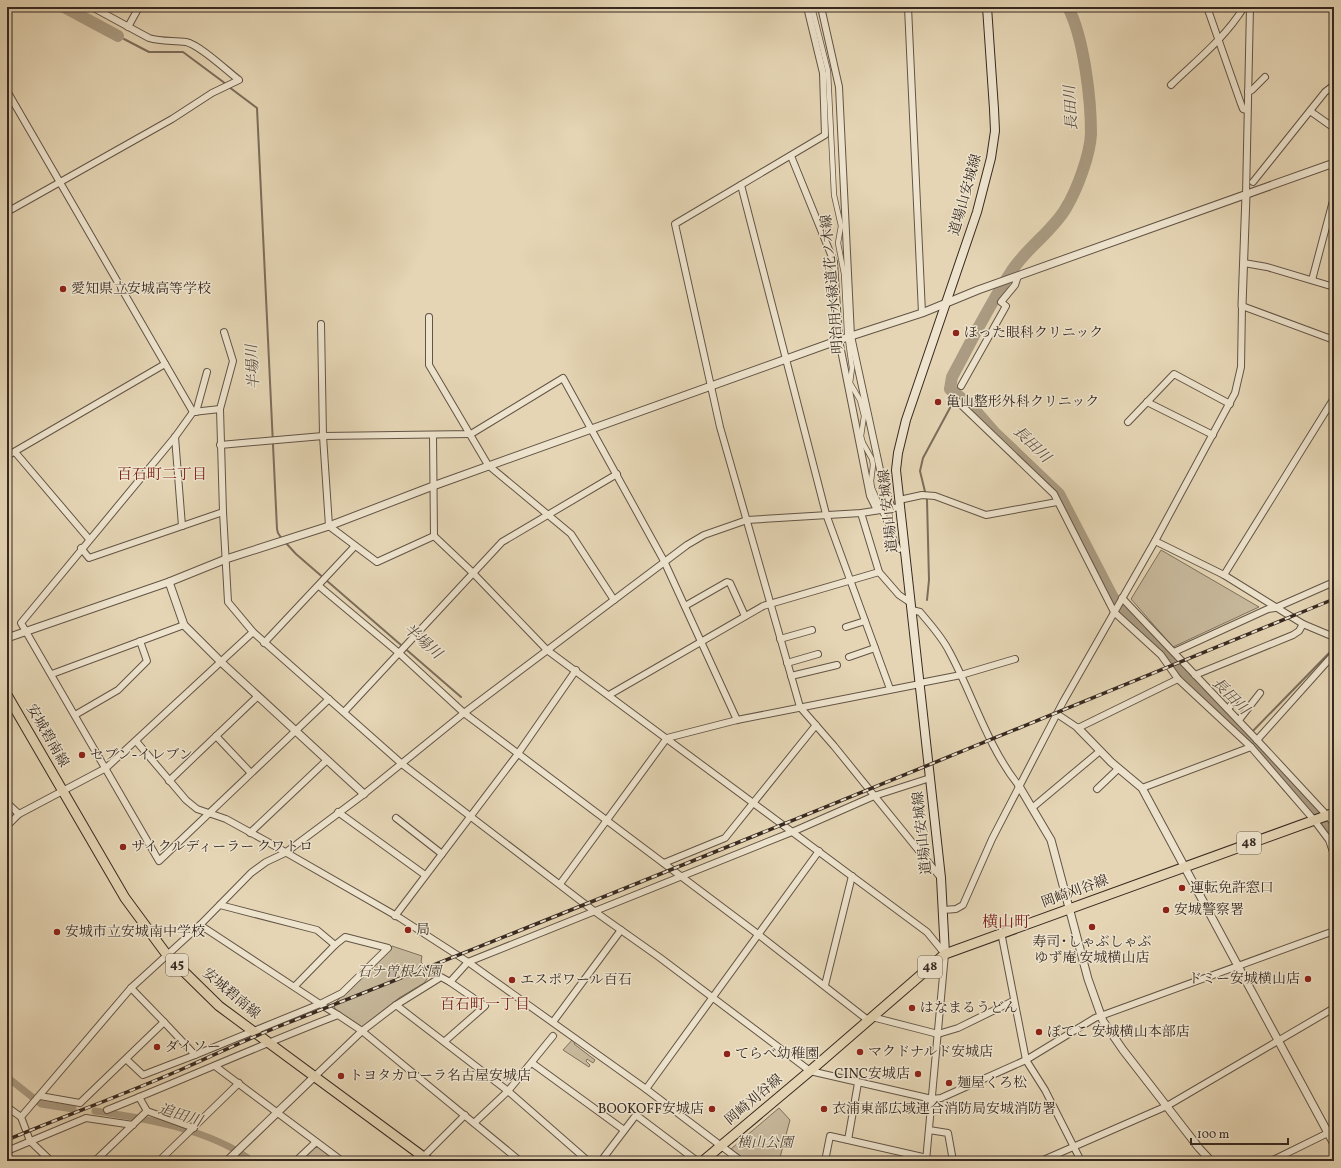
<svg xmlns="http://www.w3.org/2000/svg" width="1341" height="1168" viewBox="0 0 1341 1168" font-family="Vollkorn,'Noto Serif JP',serif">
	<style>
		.green { fill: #c7b89b; stroke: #7f705e }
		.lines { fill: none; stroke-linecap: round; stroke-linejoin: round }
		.stream { stroke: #7c6d5b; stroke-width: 2 }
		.canal { stroke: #aa9b82; stroke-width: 7 }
		.river { stroke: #aa9b82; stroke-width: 12 }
		.pedestrian-casing { stroke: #625446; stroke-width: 6 }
		.minor-casing { stroke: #625446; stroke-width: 8 }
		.tertiary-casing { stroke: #625446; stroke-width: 9 }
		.secondary-casing { stroke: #372921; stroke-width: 10 }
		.primary-casing { stroke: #372921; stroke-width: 11 }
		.pedestrian { stroke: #eee4ce; stroke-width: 4.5 }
		.minor { stroke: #eee4ce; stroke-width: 6 }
		.tertiary { stroke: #eee4ce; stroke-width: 7 }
		.secondary { stroke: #eee4ce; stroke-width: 8 }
		.primary { stroke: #e5d5b4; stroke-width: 9 }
		.rail-casing { stroke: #372921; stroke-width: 3.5 }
		.rail { stroke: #eee4ce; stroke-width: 2; stroke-dasharray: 6; stroke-linecap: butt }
		.poi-dot { fill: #8f2418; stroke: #eee4ce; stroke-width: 1.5 }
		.labels { text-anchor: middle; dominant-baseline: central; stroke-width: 3; stroke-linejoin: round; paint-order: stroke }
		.shield { fill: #eee4ce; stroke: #6e6155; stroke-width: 1 }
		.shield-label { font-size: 13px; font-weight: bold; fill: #372921 }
		.street-label { font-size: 14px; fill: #372921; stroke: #eee4ce }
		.poi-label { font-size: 14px; fill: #372921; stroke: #eee4ce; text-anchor: start }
		.park-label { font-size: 14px; font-style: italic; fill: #544639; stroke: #eee4ce }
		.water-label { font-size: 15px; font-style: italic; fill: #5a4b3e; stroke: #eee4ce }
		.neighbourhood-label { font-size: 15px; fill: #7a1f14; stroke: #eee4ce }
		.quarter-label { font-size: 16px; fill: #7a1f14; stroke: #eee4ce }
	</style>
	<rect width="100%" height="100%" fill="#e5d5b4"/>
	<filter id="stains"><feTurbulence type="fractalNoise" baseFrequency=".005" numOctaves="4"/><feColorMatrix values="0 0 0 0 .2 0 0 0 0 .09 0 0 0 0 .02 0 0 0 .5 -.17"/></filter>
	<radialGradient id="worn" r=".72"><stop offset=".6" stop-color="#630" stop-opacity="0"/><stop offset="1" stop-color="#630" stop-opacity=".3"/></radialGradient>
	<!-- green -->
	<g class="green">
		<path d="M1161 550 1259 607 1173 647 1131 599Z"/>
		<path d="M392 946 422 956 421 962 431 974 424 983 399 998 362 1027 335 1009 334 1004Z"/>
		<path d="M572 1040 575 1042 574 1044 595 1060 593 1063 587 1059 586 1061 590 1065 589 1067 563 1050Z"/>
		<path d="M779 1108 790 1120 779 1161H747L731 1149Z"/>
		<path d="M318 1147 336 1161H300L314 1148Z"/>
	</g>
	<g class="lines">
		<!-- stream -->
		<g class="stream">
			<path d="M124 39 149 52H183L226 84"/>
			<path d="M229 87 257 108 277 529 278 533 282 539"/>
			<path d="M285 542 296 554 461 697"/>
			<path d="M927 600 929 580 927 500 920 471 923 458 951 406 950 389"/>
			<path d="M1247 737 1334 648"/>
		</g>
		<!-- canal -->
		<g class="canal">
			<path d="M7 1077 41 1104 73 1109"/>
			<path d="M95 1111C144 1118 212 1130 252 1161"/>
		</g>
		<!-- river -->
		<g class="river">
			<path d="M64 7 118 36"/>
			<path d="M1068 7C1084 38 1091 99 1091 134 1090 155 1077 190 1066 208 1053 231 1026 248 1011 272 989 305 971 342 952 377L950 389 973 408 994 432 1059 494 1112 596 1122 612 1247 737 1328 827 1334 838"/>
		</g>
		<!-- pedestrian casing -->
		<g class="pedestrian-casing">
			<path id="pedestrian" d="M812 7 828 71 834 195 841 226 838 243 844 274 847 332 852 368 850 383 860 400 864 416 861 436 863 443 872 459 873 465 871 481 872 488 899 550"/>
		</g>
		<!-- minor casing -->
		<g class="minor-casing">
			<g id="minor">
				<path d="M807 7 823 73 825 135 675 224 720 427 800 707 834 746 941 878"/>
				<path d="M821 7 839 87 851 336 884 488 892 508"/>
				<path d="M908 7 922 313"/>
				<path d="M1207 7 1241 104 1243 109 1247 110"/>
				<path d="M128 27 139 7"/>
				<path d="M1171 85C1197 60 1225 38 1244 7"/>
				<path d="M7 91 193 412"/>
				<path d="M1248 92 1252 90 1265 77"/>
				<path d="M1310 111 1334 128"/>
				<path d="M791 156 834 262 839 340 870 496 877 510"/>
				<path d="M1253 182 1325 92 1334 85"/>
				<path d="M741 185 826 514 890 689"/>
				<path d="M1246 195 1250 7"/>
				<path d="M7 212 172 119 212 93 239 80C226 70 200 45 186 42 174 40 162 42 149 38L92 7"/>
				<path d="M1244 263 1267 267 1334 287"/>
				<path d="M1312 280 1334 197"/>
				<path d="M429 317V365L488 465 571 534 614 600"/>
				<path d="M321 324 323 436 329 526 377 562 434 536"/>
				<path d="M224 332 233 361 220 409 223 512 228 602 253 632 402 764 594 911 659 957 810 1071 932 1099 941 1098 1026 1060 1095 1018 1334 931"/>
				<path d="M961 386 1006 306 1001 302 1015 285 1018 276"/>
				<path d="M955 399 1054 494 1114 612 1161 655 1178 679 1251 747 1314 820 1329 840 1334 855"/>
				<path d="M1147 402 1213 435"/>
				<path d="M220 409 193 412 175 437 21 623 159 861 329 699"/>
				<path d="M196 412 207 372"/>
				<path d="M1128 422 1174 374 1230 404"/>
				<path d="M433 435 434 536 473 573 547 650 927 932 945 954 926 1161"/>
				<path d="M175 437 182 526"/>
				<path d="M220 445 323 436 471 434 563 378 664 561 737 720"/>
				<path d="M15 452 89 539"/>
				<path d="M7 456 165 364"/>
				<path d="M899 500 922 495 935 496 986 515 1057 502"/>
				<path d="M1155 541 1224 575 1303 624 1334 637"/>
				<path d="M81 548 89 558 223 512"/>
				<path d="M879 572 899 595 911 603"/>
				<path d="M1224 575 1334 398"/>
				<path d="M319 586 399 653 464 713 759 935 869 1021"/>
				<path d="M1122 598 1257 740 1334 823"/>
				<path d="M685 606 727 582 730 583 745 616"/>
				<path d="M912 610 920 612C930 624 942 637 949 651 973 695 987 746 1019 786"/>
				<path d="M846 627 865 621"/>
				<path d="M780 639 812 630"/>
				<path d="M264 643 355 546"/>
				<path d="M1174 652 1268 609 1275 608 1334 582"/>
				<path d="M849 657 875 648"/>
				<path d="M787 663 818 654"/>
				<path d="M52 674 184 625"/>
				<path d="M1195 675 1293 635 1299 631 1303 624"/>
				<path d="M791 676 837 665"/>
				<path d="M920 683 961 675 1015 659"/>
				<path d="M609 695 763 606 879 572 861 513"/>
				<path d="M1228 709 1237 697"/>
				<path d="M344 712 502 542 617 474"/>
				<path d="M1057 714 1078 728 1178 679"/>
				<path d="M75 715 118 690 147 661 140 641"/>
				<path d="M1239 720 1260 693"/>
				<path d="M216 736 250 772"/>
				<path d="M1257 740 1334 654"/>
				<path d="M136 741 186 800 197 809 226 819 266 841 400 918 468 962 646 1089 741 1161"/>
				<path d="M169 781 258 696"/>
				<path d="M1142 788 1251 747"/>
				<path d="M1097 789 1118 769"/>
				<path d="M7 803 19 814 106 768 253 632"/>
				<path d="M1032 808 1100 751"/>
				<path d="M338 812 425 875"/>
				<path d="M396 818 442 854"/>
				<path d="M7 826 19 814"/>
				<path d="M250 833 327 760"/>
				<path d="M664 863 725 838 816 725"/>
				<path d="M560 884 667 738 737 720 920 684"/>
				<path d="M943 910 956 909 963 905 992 839 1063 702 1155 541 1235 393 1241 367 1242 306 1334 340"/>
				<path d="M395 916 517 755 576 670"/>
				<path d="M200 925 320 1004 342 993 388 948 345 937 335 945 317 930 220 905"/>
				<path d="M1001 932 1026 1060 1045 1090 1081 1161"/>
				<path d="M825 985 852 876"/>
				<path d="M295 986 335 945"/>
				<path d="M131 988 164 1022"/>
				<path d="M396 1005 441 977 450 982 468 962 792 832 874 796 930 778"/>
				<path d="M872 1017 938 1034 958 1028 1013 1001"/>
				<path d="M553 1022 621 930"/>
				<path d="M445 1041 485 1006 450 982"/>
				<path d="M195 1055 320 1004 338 1015"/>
				<path d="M532 1063 624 1130"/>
				<path d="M215 1066 342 1161"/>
				<path d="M314 1077 362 1031 396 1005 508 1091 588 1161"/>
				<path d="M646 1089 819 851"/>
				<path d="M40 1096 80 1103 164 1022 195 1055 143 1075 126 1059"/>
				<path d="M139 1097 147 1111"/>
				<path d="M7 1107 21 1117"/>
				<path d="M107 1110C185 1079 260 1045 338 1015L362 1031 520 1161"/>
				<path d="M474 1123 508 1091 553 1036"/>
				<path d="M929 1130 948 1133 953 1161"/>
				<path d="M848 1140 927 1158"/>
				<path d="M7 1151 86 1118 133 1125"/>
				<path d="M423 1157 465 1115"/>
				<path d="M51 1161 30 1141 21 1117 131 988 200 925 251 873 266 862 285 853 364 794 464 713 687 545 704 535 747 520 861 513 900 507"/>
				<path d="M95 1161 147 1111 194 1128"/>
				<path d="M159 1161 239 1083"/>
				<path d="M296 1161 316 1142"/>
				<path d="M601 1161 636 1115 697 1161"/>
				<path d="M825 1161 830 1136 848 1140 858 1083"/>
				<path d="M1041 1161 1167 1106 1334 1008"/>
				<path d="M1271 1161 1334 1130"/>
			</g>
		</g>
		<!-- tertiary casing -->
		<g class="tertiary-casing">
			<g id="tertiary">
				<path d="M1242 306 1246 195"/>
				<path d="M169 582 184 625 221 662 364 794"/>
				<path d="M7 638 169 582 226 559 329 526 433 486 839 340 922 313 978 290 1334 163"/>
				<path d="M1078 728 1111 762 1142 788 1334 1144"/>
				<path d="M1019 786 1051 840 1088 979 1103 1021 1123 1050 1199 1148 1211 1161"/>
				<path d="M227 1161 314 1077"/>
			</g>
		</g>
		<!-- secondary casing -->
		<g class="secondary-casing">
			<path id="secondary" d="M945 954 941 878 896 470 898 453 906 420 977 212 991 158 995 131 994 109 987 7"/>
		</g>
		<!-- primary casing -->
		<g class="primary-casing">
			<g id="primary">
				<path d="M7 695 125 898 167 955 219 1006 429 1161"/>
				<path d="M703 1161 810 1071 945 954 1334 813"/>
			</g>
		</g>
		<!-- pedestrian -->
		<use href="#pedestrian" class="pedestrian"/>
		<!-- minor -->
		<use href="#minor" class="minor"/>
		<!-- tertiary -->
		<use href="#tertiary" class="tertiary"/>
		<!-- secondary -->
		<use href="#secondary" class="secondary"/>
		<!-- primary -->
		<use href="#primary" class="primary"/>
		<!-- rail casing -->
		<g class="rail-casing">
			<path id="rail" d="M7 1140C67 1115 128 1093 187 1067 218 1053 248 1039 280 1026 632 887 983 743 1334 599"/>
		</g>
		<!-- rail -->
		<use href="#rail" class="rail"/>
	</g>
	<!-- markers -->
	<g class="poi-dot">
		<circle cx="63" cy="289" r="4"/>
		<circle cx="956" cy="333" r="4"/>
		<circle cx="938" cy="402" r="4"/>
		<circle cx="82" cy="755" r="4"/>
		<circle cx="123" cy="847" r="4"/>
		<circle cx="1182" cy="888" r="4"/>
		<circle cx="1166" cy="910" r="4"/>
		<circle cx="1092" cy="927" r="4"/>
		<circle cx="408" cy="930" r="4"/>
		<circle cx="57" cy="932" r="4"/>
		<circle cx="1308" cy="979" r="4"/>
		<circle cx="512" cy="980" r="4"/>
		<circle cx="912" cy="1008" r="4"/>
		<circle cx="1039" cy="1032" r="4"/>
		<circle cx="157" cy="1047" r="4"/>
		<circle cx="860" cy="1052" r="4"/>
		<circle cx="727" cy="1054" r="4"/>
		<circle cx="918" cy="1074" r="4"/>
		<circle cx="341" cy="1076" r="4"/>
		<circle cx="949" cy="1083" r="4"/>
		<circle cx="712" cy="1109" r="4"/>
		<circle cx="824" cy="1109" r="4"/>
	</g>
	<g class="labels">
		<!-- shield labels -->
		<g class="shield">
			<rect x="1237" y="832" width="24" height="22" rx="3"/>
			<rect x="166" y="954" width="22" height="22" rx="3"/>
			<rect x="918" y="956" width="24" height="22" rx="3"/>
		</g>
		<g class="shield-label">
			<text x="1249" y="843">48</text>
			<text x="177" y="965">45</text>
			<text x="930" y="967">48</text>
		</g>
		<!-- street labels -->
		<g class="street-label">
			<text transform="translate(966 195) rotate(-74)">道場山安城線</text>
			<text transform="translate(833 284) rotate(-95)">明治用水緑道花ノ木線</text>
			<text transform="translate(889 511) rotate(-96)">道場山安城線</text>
			<text transform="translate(47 736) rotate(60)">安城碧南線</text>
			<text transform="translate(923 833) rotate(-96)">道場山安城線</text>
			<text transform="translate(1075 892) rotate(-20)">岡崎刈谷線</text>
			<text transform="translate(231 994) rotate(40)">安城碧南線</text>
			<text transform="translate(754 1100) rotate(-40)">岡崎刈谷線</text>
		</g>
		<!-- poi labels -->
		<g class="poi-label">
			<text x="71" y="289">愛知県立安城高等学校</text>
			<text x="964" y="333">ほった眼科クリニック</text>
			<text x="946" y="402">亀山整形外科クリニック</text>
			<text x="90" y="755">セブン-イレブン</text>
			<text x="131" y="847">サイクルディーラー クワトロ</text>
			<text x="1190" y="888">運転免許窓口</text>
			<text x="1174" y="910">安城警察署</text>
			<text x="416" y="930">局</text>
			<text x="65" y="932">安城市立安城南中学校</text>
			<text x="1092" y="942" text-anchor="middle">寿司･しゃぶしゃぶ<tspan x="1092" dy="16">ゆず庵 安城横山店</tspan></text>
			<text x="1300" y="979" text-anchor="end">ドミー安城横山店</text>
			<text x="520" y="980">エスポワール百石</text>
			<text x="920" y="1008">はなまるうどん</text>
			<text x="1047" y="1032">ぼてこ 安城横山本部店</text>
			<text x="165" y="1047">ダイソー</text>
			<text x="868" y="1052">マクドナルド安城店</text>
			<text x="735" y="1054">てらべ幼稚園</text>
			<text x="910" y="1074" text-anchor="end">CINC安城店</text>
			<text x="349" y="1076">トヨタカローラ名古屋安城店</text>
			<text x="957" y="1083">麺屋くろ松</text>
			<text x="704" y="1109" text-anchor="end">BOOKOFF安城店</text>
			<text x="832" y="1109">衣浦東部広域連合消防局安城消防署</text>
		</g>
		<!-- park labels -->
		<g class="park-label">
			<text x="399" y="972">石ナ曽根公園</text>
			<text x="765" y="1143">横山公園</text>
		</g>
		<!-- water labels -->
		<g class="water-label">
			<text transform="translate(1072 108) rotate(-93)">長田川</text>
			<text transform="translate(254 367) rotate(-93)">半場川</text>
			<text transform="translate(1031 445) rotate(44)">長田川</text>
			<text transform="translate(422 642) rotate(41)">半場川</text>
			<text transform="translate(1230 697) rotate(45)">長田川</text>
			<text transform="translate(180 1116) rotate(18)">追田川</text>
		</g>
		<!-- neighbourhood labels -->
		<g class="neighbourhood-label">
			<text x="162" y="475">百石町二丁目</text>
			<text x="485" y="1005">百石町一丁目</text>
		</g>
		<!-- quarter labels -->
		<g class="quarter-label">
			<text x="1006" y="923">横山町</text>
		</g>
	</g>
	<!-- margin -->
	<rect width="1341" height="1168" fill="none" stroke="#e5d5b4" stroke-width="24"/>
	<rect x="8" y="8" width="1325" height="1152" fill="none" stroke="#372921" stroke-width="2"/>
	<rect x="12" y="12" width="1317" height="1144" fill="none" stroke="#372921"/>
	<!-- scale -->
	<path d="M1191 1138v6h97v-6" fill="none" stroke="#372921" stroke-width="2"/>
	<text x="1197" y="1138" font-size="12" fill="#372921" stroke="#eee4ce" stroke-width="3" paint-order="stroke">100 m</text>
	<rect width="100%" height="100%" filter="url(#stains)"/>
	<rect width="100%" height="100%" fill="url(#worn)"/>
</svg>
